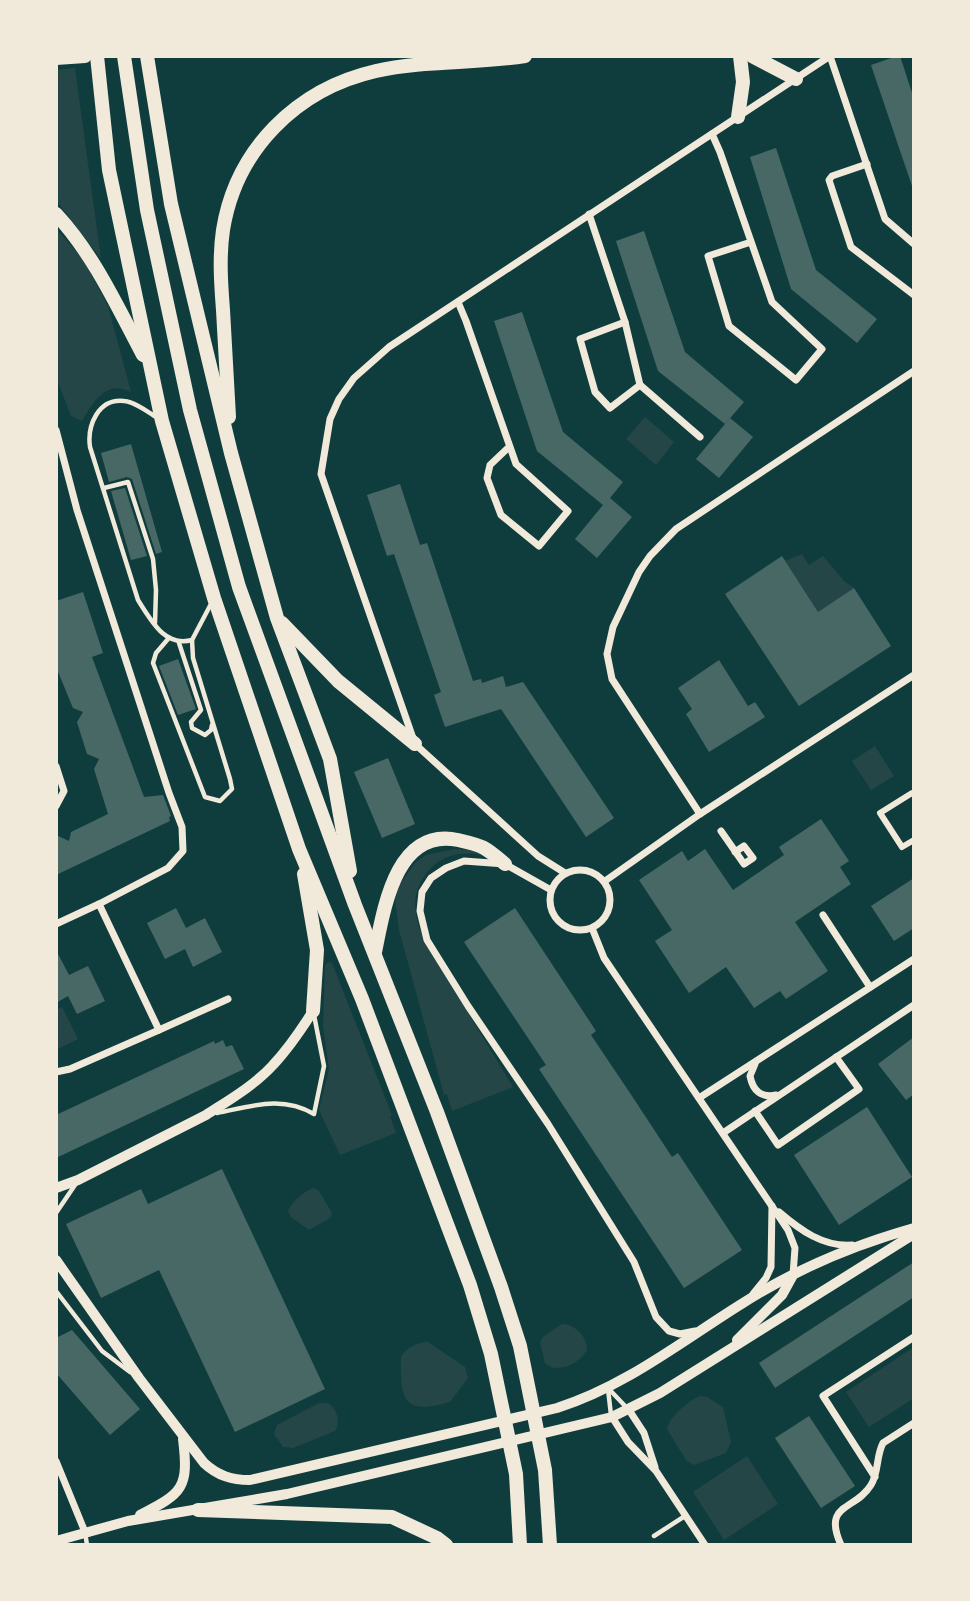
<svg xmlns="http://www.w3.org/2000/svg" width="970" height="1601" viewBox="0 0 970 1601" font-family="'Alegreya Sans',sans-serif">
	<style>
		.green { fill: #244646 }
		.building { fill: #486865 }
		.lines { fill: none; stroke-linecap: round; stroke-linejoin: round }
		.service { stroke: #f1e9da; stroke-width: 4.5 }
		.pedestrian { stroke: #f1e9da; stroke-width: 6 }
		.minor { stroke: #f1e9da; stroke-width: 7 }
		.tertiary { stroke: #f1e9da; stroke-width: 10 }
		.primary { stroke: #f1e9da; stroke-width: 14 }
		.trunk { stroke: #f1e9da; stroke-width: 14 }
	</style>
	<rect width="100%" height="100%" fill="#0f3d3e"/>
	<!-- green -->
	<g class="green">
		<path d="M75 68 101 259 56 200V70Z"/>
		<path d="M56 229 83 259 108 306 131 392C106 379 93 402 82 421L71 416 56 377Z"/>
		<path d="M645 417 674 442 656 465 626 439Z"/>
		<path d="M802 554 809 565 823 556 844 581 854 588 818 612 785 561Z"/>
		<path d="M875 746 894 776 871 790 852 761Z"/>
		<path d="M455 849 469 850 485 856C465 851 446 853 430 869 419 881 413 896 416 913 419 939 438 963 451 985 472 1019 492 1053 513 1087L452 1111 447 1094 444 1095 399 930 395 900 399 885 416 862 426 855Z"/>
		<path d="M329 962 332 963 392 1115 390 1116 396 1133 340 1155 319 1110 329 1069 323 1026 325 965Z"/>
		<path d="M62 1007 78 1039 56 1050V1010Z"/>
		<path d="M314 1188 319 1191 332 1213 330 1218 309 1230 291 1217 288 1211C292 1202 305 1190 314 1188Z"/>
		<path d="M562 1324C575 1324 587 1337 587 1350 580 1363 557 1375 545 1363L540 1342 543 1337Z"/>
		<path d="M428 1342 465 1367 468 1378 450 1402C404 1415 400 1402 401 1357 406 1348 418 1342 428 1342Z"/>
		<path d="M914 1347V1398L869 1427 846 1392Z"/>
		<path d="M700 1396 707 1397 723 1407 731 1442 726 1453 694 1465 686 1460 667 1429C670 1416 688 1401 700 1396Z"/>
		<path d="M319 1403H328C337 1409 341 1422 335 1431L293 1448 283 1447 274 1434 277 1425Z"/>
		<path d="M747 1456 778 1504 724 1540 693 1492Z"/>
	</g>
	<!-- building -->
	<g class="building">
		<path d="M897 56H900L914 99V186H912L871 65Z"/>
		<path d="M776 148 816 270 877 319 857 343 791 289 750 157Z"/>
		<path d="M644 231 685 352 744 402 725 424 658 371 616 241Z"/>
		<path d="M522 312 563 432 623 482 610 498 632 517 597 558 575 539 603 505 537 451 494 321Z"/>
		<path d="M730 418 753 437 719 478 696 459Z"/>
		<path d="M131 444 162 552 156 554 132 479 127 477 109 482 101 453Z"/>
		<path d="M400 484 420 545 427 543 473 681 481 679 482 683 503 676 506 687 523 682 614 818 586 837 501 709 445 727 434 695 441 692 394 554 387 556 367 495Z"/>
		<path d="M125 488 147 556 131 560 111 491Z"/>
		<path d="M782 556 818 612 854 588 891 646 799 706 725 594Z"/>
		<path d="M83 592 103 653 92 657 144 797 163 795 171 816 169 817 170 821 56 875V835L69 841 71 832 108 814 94 769 99 759 87 754 77 722 83 712 73 708 56 667V601Z"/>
		<path d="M178 659 196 709 178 715 159 666Z"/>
		<path d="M719 660 748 706 755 702 765 717 709 752 686 714 692 709 678 688Z"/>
		<path d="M388 758 415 824 382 838 354 772Z"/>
		<path d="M821 819 849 861 840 867 851 884 795 922 828 971 786 999 780 991 754 1008 726 967 689 993 655 941 672 930 639 880 682 851 688 861 705 849 733 890 784 855 779 847Z"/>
		<path d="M914 878V928L894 941 871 906Z"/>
		<path d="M176 908 186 928 205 918 222 952 193 967 185 949 165 959 147 923Z"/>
		<path d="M515 908 596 1031 591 1035 632 1096 672 1157 678 1153 742 1250 684 1288 539 1069 546 1065 464 942Z"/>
		<path d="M56 950 69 975 88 966 105 1001 77 1014 68 996 56 1003Z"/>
		<path d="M914 1037V1094L906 1100 878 1064Z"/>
		<path d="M223 1040 226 1047 232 1045 244 1069 56 1158V1115L214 1041 215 1044Z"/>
		<path d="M867 1107 912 1177 839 1225 794 1155Z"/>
		<path d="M222 1169 325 1389 235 1432 159 1270 101 1298 66 1224 141 1189 148 1204Z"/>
		<path d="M914 1262V1297L775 1388 759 1363Z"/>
		<path d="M72 1330 140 1409 110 1435 56 1373V1338Z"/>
		<path d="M809 1416 855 1486 821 1508 775 1438Z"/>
	</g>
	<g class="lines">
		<!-- service -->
		<g class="service">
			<path d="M159 419C149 413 136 402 124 401 98 398 87 426 90 447L138 600C152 622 165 647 192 640L212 602"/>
			<path d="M104 488 128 482 153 559 156 590 155 623"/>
			<path d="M168 639 156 653 153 663 205 797 220 801 232 789 230 779 193 658 192 640"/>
			<path d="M179 643 201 710 191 722 192 728 205 735 211 730 212 725"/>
			<path d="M217 1113C252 1106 282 1095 314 1114L324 1066 314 1015"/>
			<path d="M56 1213 77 1182"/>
			<path d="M56 1291 102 1351 130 1372"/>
			<path d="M608 1388 626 1407"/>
			<path d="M608 1389 611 1415"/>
			<path d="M85 1532 87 1545"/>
			<path d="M654 1536 685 1516"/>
		</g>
		<!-- pedestrian -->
		<path class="pedestrian" d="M914 795 912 793 880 813 902 847 914 840"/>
		<!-- minor -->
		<g class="minor">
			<path d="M830 56 885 219 914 244"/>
			<path d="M712 134 720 152 772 302 822 349 796 380 729 326 708 256 751 242"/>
			<path d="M867 164 832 176 829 180 851 247 914 295"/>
			<path d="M589 214 625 322 640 385 700 437"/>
			<path d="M458 302 466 321 516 464 568 511 539 546 501 515 487 478 490 465 509 447"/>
			<path d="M625 322 580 339 595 392 610 408 640 385"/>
			<path d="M56 430 77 510 169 793 182 827 183 851 168 868 99 904 56 924"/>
			<path d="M56 766 64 791 56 806"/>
			<path d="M700 814 612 679 607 654 613 627 639 572 650 556 676 529 914 371"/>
			<path d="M721 831 744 864 753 858 744 846 735 852"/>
			<circle cx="580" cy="900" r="30"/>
			<path d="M565 873 538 856 415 744 321 474 330 419 339 399 354 378 389 347 830 56"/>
			<path d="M605 881 700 814 914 675"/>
			<path d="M551 890 505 864 464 861 446 868 431 878 422 892 420 911 427 940 468 1006 548 1124 634 1262 656 1317 669 1331 680 1334 695 1331"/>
			<path d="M99 904 159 1030 228 999"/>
			<path d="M823 915 870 987"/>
			<path d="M592 928 604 958 788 1230 795 1248 793 1275"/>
			<path d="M755 1064 750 1076C753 1091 761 1098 776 1095"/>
			<path d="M56 1072 70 1069 159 1030"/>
			<path d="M699 1098 914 959"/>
			<path d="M755 1111 778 1145 859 1089 836 1057"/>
			<path d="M723 1133 914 1005"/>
			<path d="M779 1212C800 1230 823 1247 852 1245"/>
			<path d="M753 1294 766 1278 771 1267 772 1206"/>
			<path d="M629 1410 644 1433 655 1467"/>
			<path d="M612 1417 628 1442 656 1471 705 1545"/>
			<path d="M56 1461 85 1532"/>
			<path d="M875 1477 823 1396 914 1337"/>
			<path d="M841 1545C822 1503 855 1511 871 1485 879 1472 876 1456 883 1443L914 1423"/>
		</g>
		<!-- tertiary -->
		<g class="tertiary">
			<path d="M56 1188 78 1180 206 1115C229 1100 255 1085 273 1065 289 1048 301 1030 313 1011"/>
			<path d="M56 1260 139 1378 204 1463C218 1476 232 1480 250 1480L557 1408C626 1386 682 1341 743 1303 796 1269 854 1245 914 1228"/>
			<path d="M737 1340 782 1295 793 1275"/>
			<path d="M140 1515C183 1493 189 1488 183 1439"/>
			<path d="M56 1541 128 1521 287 1494 612 1417 660 1393 914 1234"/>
		</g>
		<!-- primary -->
		<g class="primary">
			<path d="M752 56 796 79"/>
			<path d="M56 58 85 56"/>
			<path d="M738 117 743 82 740 56"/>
		</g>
		<!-- trunk -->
		<g class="trunk">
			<path d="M97 56 109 170 162 421 214 598 299 849 362 999 470 1285 491 1354 516 1474 520 1545"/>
			<path d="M124 56 147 210 190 410 239 587 355 905 437 1112 501 1287 520 1346 545 1470 550 1545"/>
			<path d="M147 56 171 204 231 453 277 618 330 759 350 871"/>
			<path d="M56 214C94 255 117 306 143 355"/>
			<path d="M229 417C227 382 225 346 223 310 221 284 219 257 223 230 236 149 297 89 376 71 424 60 476 64 525 56"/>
			<path d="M282 623 338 681 415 744"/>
			<path d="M304 874 317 950 313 1011"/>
			<path d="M375 952C384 908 396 827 458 840 484 846 485 847 505 864"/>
			<path d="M198 1510 392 1517 437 1538 446 1545"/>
		</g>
	</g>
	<!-- border -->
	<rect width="970" height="1601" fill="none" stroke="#f1e9da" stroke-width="116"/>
</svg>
